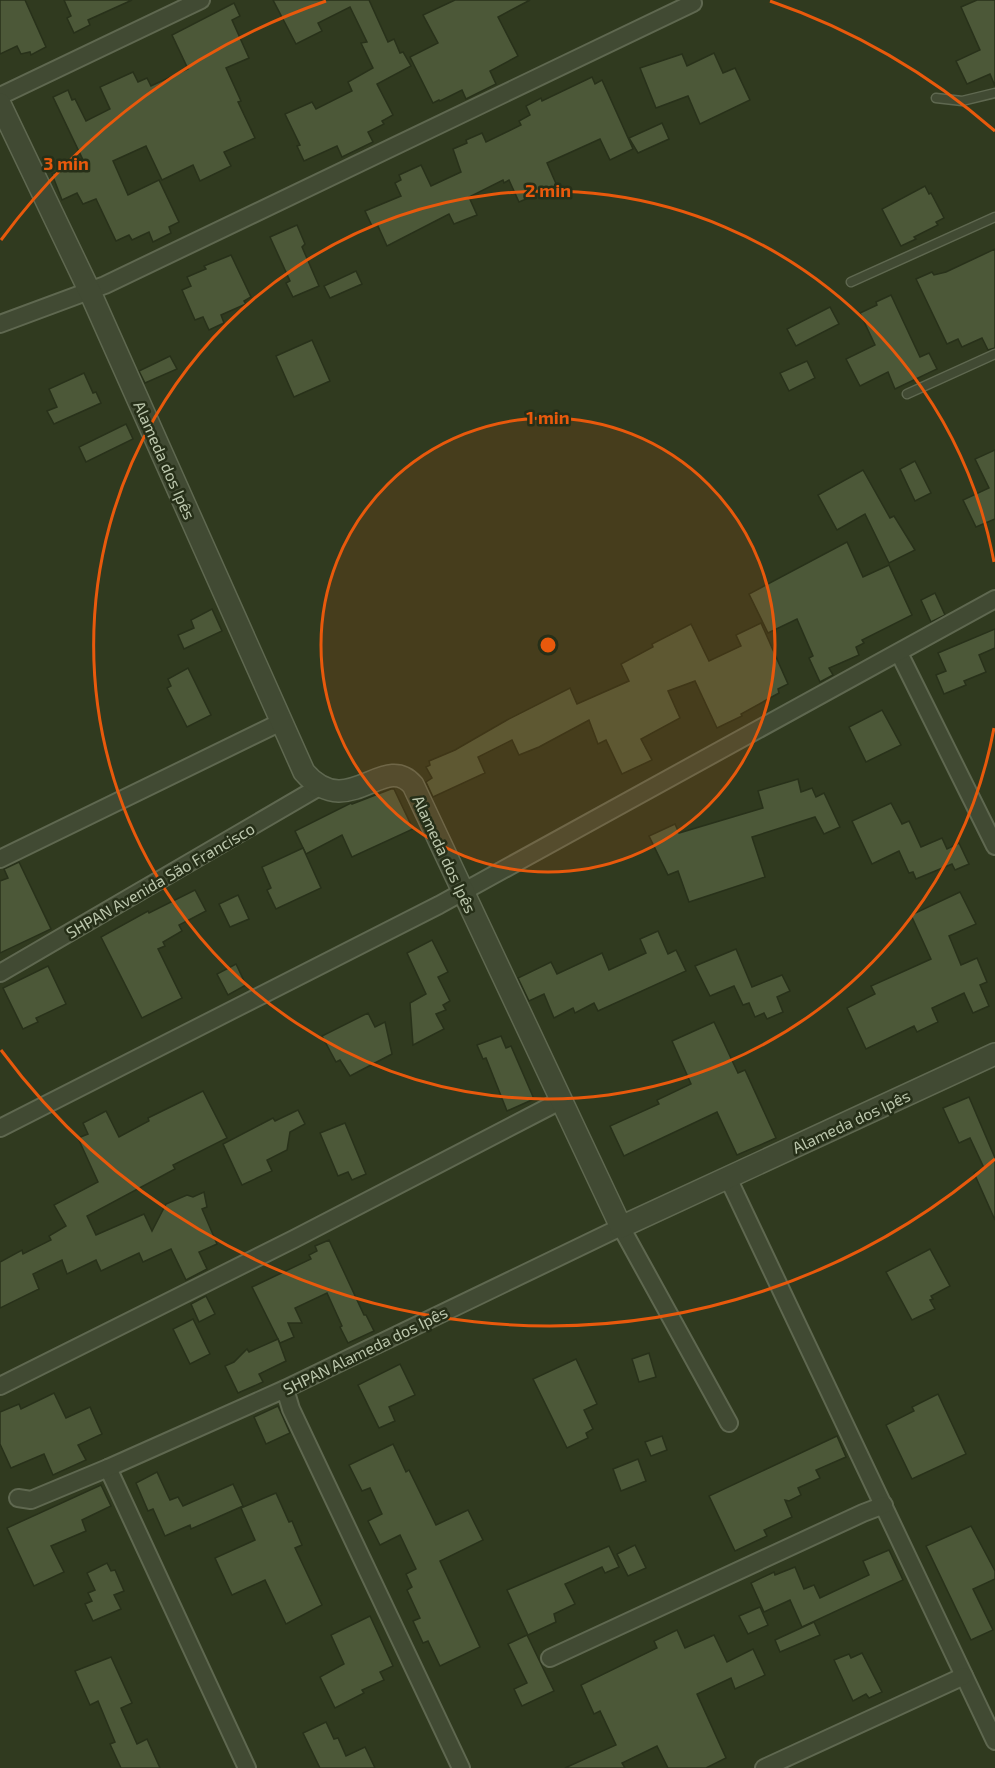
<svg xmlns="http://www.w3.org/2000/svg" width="995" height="1768" viewBox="0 0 995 1768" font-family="'Exo 2',sans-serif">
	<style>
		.building { fill: #4c5838; stroke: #28311a; stroke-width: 1.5 }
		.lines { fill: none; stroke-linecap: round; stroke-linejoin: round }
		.service-casing { stroke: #5f6850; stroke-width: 11 }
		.minor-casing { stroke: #5f6850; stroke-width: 20 }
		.tertiary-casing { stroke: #5f6850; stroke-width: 24 }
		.service { stroke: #414a33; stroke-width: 8 }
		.minor { stroke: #414a33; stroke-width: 16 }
		.tertiary { stroke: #414a33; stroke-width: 21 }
		.ring { fill: none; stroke: #e8590c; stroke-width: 3 }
		.labels { text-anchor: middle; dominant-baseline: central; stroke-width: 5; stroke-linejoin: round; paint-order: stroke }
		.street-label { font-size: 16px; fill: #bcc7ad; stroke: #262f18 }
		.centre { fill: #e8590c; stroke: #262f18; stroke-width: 3 }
		.ring-label { font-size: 18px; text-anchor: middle; font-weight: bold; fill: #e8590c; stroke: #262f18; stroke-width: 5; stroke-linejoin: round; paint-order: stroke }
	</style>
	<rect width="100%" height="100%" fill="#303a1f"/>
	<!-- building -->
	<g class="building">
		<path d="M0 0H25L46 47 31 55 30 52 21 54 17 46 0 54Z"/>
		<path d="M64 0H132L88 20 90 25 74 33 67 18 71 16Z"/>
		<path d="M273 0H369L388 42 394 39 400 53 403 52 411 66 377 84 393 115 382 121 384 124 368 132 373 142 342 157 337 146 304 161 297 146 300 145 285 114 312 102 316 109 352 91 348 82 373 68 361 43 367 42 350 7 318 23 322 31 296 44Z"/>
		<path d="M455 0H530L498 17 518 56 490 71 496 84 466 99 462 90 440 101 439 100 433 103 410 57 438 43 423 15Z"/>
		<path d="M977 0H995V86L990 74 967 84 956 61 980 50 961 7Z"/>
		<path d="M234 3 240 16 232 20 249 58 226 68 241 101 238 102 255 138 224 152 231 166 200 181 193 165 162 180 146 146 113 161 128 195 159 180 179 222 169 227 171 233 153 242 149 232 132 240 129 235 116 241 96 199 83 204 77 193 62 200 52 174 83 160 53 97 68 90 72 100 75 99 86 121 110 109 100 87 133 72 138 82 147 78 151 86 188 69 172 35Z"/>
		<path d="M714 53 723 73 735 68 750 100 700 124 688 96 656 108 640 68 682 54 687 66Z"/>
		<path d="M592 77 595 84 602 80 633 149 610 160 600 139 547 163 557 186 519 202 509 180 504 183 503 180 469 197 477 215 454 224 449 214 387 246 377 224 372 226 365 211 401 196 395 183 401 180 399 175 421 165 431 186 461 172 453 149 467 143 466 140 482 133 486 142 521 125 519 121 530 115 526 106 541 98 542 101Z"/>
		<path d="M662 123 669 139 638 153 629 138Z"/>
		<path d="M925 186 929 194 931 193 944 218 936 222 938 225 914 237 916 239 901 246 882 209Z"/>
		<path d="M297 225 305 244 302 247 319 286 293 297 286 283 290 281 270 237Z"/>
		<path d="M995 249V348L988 350 982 338 962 347 958 339 947 344 916 279 932 272 934 275 946 272Z"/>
		<path d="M231 255 251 297 244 301 246 304 221 315 224 323 209 330 203 317 195 320 182 290 191 286 187 277 206 269 204 266Z"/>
		<path d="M356 271 362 284 330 298 324 286Z"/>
		<path d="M891 295 920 357 929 353 937 369 895 389 888 372 860 386 846 359 875 345 860 313 877 305 876 302Z"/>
		<path d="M830 307 839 324 796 346 787 329Z"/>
		<path d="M312 340 330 381 294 397 276 356Z"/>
		<path d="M170 356 177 369 145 383 139 371Z"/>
		<path d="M807 361 815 378 789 391 780 373Z"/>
		<path d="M84 373 93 393 96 392 101 403 54 424 47 411 57 407 49 389Z"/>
		<path d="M126 424 133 439 86 462 79 447Z"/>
		<path d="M995 450V519L976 527 963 500 989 488 975 459Z"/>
		<path d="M915 461 931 493 915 501 900 469Z"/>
		<path d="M863 470 890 518 894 516 915 550 889 563 865 514 837 530 818 495Z"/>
		<path d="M847 542 863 577 889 565 912 615 862 640 864 643 856 647 859 655 829 668 833 675 820 682 809 658 813 656 797 619 768 633 749 594Z"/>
		<path d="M935 593 945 615 931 622 921 600Z"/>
		<path d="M212 609 222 631 184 649 178 635 194 628 191 620Z"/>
		<path d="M761 623 788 684 778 689 779 693 741 714 742 716 717 728 695 681 668 691 680 718 641 739 652 760 622 774 606 740 598 744 589 720 539 747 519 755 512 740 478 757 485 773 433 797 426 782 432 778 426 767 430 765 429 761 455 750 507 720 570 688 577 704 629 681 621 664 653 647 652 644 691 624 709 661 741 646 736 635Z"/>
		<path d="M995 629V648L979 655 986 672 964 681 966 685 944 694 936 675 946 671 938 653Z"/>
		<path d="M188 668 211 715 187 727 167 688 171 686 168 679Z"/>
		<path d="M882 710 901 745 866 762 849 727Z"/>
		<path d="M798 779 801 792 812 788 816 797 824 793 840 827 824 834 815 817 752 837 765 877 689 902 678 871 668 875 649 836 675 824 679 833 763 808 758 791Z"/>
		<path d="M391 789H394L413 829 352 857 342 835 306 854 295 831 351 803 352 804Z"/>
		<path d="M891 803 902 824 909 821 921 847 942 838 947 849 959 843 969 864 955 870 952 864 916 879 913 872 909 873 899 851 872 864 852 821Z"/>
		<path d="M303 848 321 888 276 909 267 890 271 888 262 867Z"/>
		<path d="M19 862 51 929 0 953V881L8 878 4 869Z"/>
		<path d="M195 890 206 911 179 925 182 931 163 942 165 946 158 949 182 998 142 1018 101 937 148 911 149 913Z"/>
		<path d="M960 892 976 924 949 936 961 965 977 958 987 982 980 985 989 1006 973 1013 964 993 932 1008 938 1022 917 1032 914 1026 866 1049 847 1008 875 994 871 986 931 959 911 915Z"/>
		<path d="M238 895 249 919 230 927 219 904Z"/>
		<path d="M658 931 668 954 676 950 686 971 598 1011 594 1003 575 1013 573 1008 554 1018 544 994 529 1001 518 978 551 962 557 974 602 953 609 970 646 953 640 939Z"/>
		<path d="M432 940 448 972 438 977 450 1001 443 1005 446 1010 436 1014 444 1029 413 1045 410 1003 426 994 407 953Z"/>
		<path d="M736 949 752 987 782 975 790 991 777 997 783 1012 767 1019 764 1013 755 1017 749 1003 743 1005 734 986 710 996 695 966Z"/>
		<path d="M236 964 246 985 228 995 217 974Z"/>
		<path d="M48 966 66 1004 36 1018 38 1022 23 1029 3 988Z"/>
		<path d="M368 1013 375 1027 385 1022 392 1054 350 1076 340 1060 336 1062 322 1036Z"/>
		<path d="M714 1022 738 1073 745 1070 776 1138 737 1155 717 1112 624 1156 610 1126 659 1104 657 1100 691 1084 672 1041Z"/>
		<path d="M501 1036 506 1048 511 1046 534 1099 507 1111 486 1058 483 1059 477 1045Z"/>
		<path d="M203 1091 227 1138 173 1165 175 1169 87 1216 96 1235 144 1214 152 1231 166 1204 187 1195 193 1197 204 1192 207 1207 202 1209 217 1244 199 1252 207 1269 186 1280 171 1249 143 1262 139 1253 101 1271 96 1260 67 1274 62 1260 33 1274 39 1289 0 1308V1262L22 1250 23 1254 51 1240 49 1236 66 1226 54 1205 98 1182 78 1138 88 1134 83 1123 106 1111 119 1137 149 1121 148 1118Z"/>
		<path d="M969 1097 995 1158V1220L974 1173 984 1168 970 1138 959 1143 943 1108Z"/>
		<path d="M298 1110 305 1124 290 1132 287 1150 267 1160 272 1171 242 1185 223 1144 273 1118 275 1121Z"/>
		<path d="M345 1123 366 1174 352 1180 348 1172 338 1176 320 1133Z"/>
		<path d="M329 1240 364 1315H366L374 1331 348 1343 340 1327 342 1326 327 1293 295 1308 302 1323H288L294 1337 280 1343 252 1287 311 1259 309 1255 317 1251 315 1246Z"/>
		<path d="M930 1249 950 1286 931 1296 933 1299 930 1300 935 1309 912 1320 886 1272Z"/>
		<path d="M206 1296 215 1314 199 1322 191 1304Z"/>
		<path d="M193 1319 210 1354 190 1364 173 1329Z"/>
		<path d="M278 1339 286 1361 259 1374 263 1382 238 1393 225 1366 234 1362 247 1349 249 1352Z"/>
		<path d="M649 1353 656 1377 639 1382 632 1359Z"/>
		<path d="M576 1359 597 1404 584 1410 593 1429 586 1433 588 1438 567 1448 533 1379Z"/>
		<path d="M400 1364 415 1395 389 1407 395 1421 379 1428 358 1385Z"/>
		<path d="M54 1393 66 1418 90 1407 102 1434 78 1445 86 1460 53 1475 44 1454 11 1468 0 1444V1412L19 1404 21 1409Z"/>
		<path d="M938 1394 966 1454 912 1479 886 1425 914 1411 912 1407Z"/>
		<path d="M278 1406 290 1433 266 1444 254 1417Z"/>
		<path d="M662 1436 667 1450 651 1456 645 1442Z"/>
		<path d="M837 1436 846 1457 816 1470 820 1478 798 1488 801 1495 789 1501 785 1500 792 1517 764 1530 767 1536 735 1551 709 1496Z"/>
		<path d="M393 1444 406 1472 409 1470 436 1525 468 1510 483 1540 440 1561 480 1647 440 1666 428 1641 423 1643 413 1621 420 1618 407 1590 412 1587 406 1574 416 1569 400 1535 380 1545 368 1521 382 1514 370 1488 362 1491 349 1465Z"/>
		<path d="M638 1459 646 1481 621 1491 613 1469Z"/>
		<path d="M157 1472 170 1500 178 1497 183 1506 233 1484 243 1506 191 1529 190 1525 165 1536 153 1509 148 1511 136 1483Z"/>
		<path d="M101 1485 111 1506 82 1520 86 1531 51 1546 64 1572 34 1586 7 1528Z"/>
		<path d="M276 1493 289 1522 292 1521 302 1545 295 1548 322 1605 286 1624 265 1580 232 1595 215 1558 255 1540 241 1508Z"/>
		<path d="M971 1526 995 1571V1579L973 1589 993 1630 971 1640 926 1546Z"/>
		<path d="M635 1545 646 1568 628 1576 617 1554Z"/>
		<path d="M609 1546 619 1567 605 1573 602 1567 565 1584 575 1604 554 1614 556 1622 528 1635 507 1590Z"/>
		<path d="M889 1550 903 1580 802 1627 790 1600 764 1612 751 1583 774 1572 775 1575 795 1567 804 1589 814 1585 820 1598 869 1575 863 1561Z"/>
		<path d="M107 1563 111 1571 115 1570 124 1591 114 1595 121 1609 93 1621 85 1604 92 1601 88 1593 95 1590 87 1573Z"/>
		<path d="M760 1607 768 1625 748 1634 739 1616Z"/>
		<path d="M370 1616 393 1666 380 1672 384 1680 362 1690 364 1693 335 1708 320 1677 344 1664 331 1635Z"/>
		<path d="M814 1622 820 1635 780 1652 775 1640Z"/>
		<path d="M677 1630 685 1648 714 1635 727 1662 753 1649 765 1675 735 1689 731 1678 697 1694 726 1758 706 1768H668L657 1746 622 1763 625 1768H565L616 1745 600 1711 594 1714 581 1685 657 1648 654 1641Z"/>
		<path d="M527 1635 554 1691 522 1706 514 1689 527 1683 508 1644Z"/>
		<path d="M862 1653 882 1692 869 1698 866 1694 853 1701 834 1660 849 1654 851 1658Z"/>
		<path d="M111 1657 132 1703 121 1708 137 1744 147 1739 160 1768H121L110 1744 115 1742 98 1701 90 1705 75 1671Z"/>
		<path d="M326 1722 334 1739 338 1738 346 1756 365 1747 375 1768H320L303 1733Z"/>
	</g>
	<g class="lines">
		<!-- service casing -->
		<g class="service-casing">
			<g id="service">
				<path d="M936 98 962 101 995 93"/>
				<path d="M851 282 995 217"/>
				<path d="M907 394 995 354"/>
			</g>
		</g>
		<!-- minor casing -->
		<g class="minor-casing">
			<g id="minor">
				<path d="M0 96 201 0"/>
				<path d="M0 324 105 285 693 3"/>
				<path d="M899 653 995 846"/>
				<path d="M0 859 281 722"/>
				<path d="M0 973 319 787"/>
				<path d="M0 1128 439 905 995 599"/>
				<path d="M728 1178 995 1741"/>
				<path d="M0 1386 294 1239 562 1100"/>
				<path d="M285 1389 291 1409 461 1768"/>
				<path d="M108 1468 247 1768"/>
				<path d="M18 1498 31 1500 108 1468 285 1389 621 1227 729 1423"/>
				<path d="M550 1658 863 1513 884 1505"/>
				<path d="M764 1768 964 1676"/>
			</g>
		</g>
		<!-- tertiary casing -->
		<g class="tertiary-casing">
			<path id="tertiary" d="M0 104 90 292 304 772C348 823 384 751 413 785L621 1227 995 1054"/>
		</g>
		<!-- service -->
		<use href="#service" class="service"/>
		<!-- minor -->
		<use href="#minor" class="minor"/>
		<!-- tertiary -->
		<use href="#tertiary" class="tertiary"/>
	</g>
	<!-- distance rings -->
	<circle cx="548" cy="645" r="227" fill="#e8590c" fill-opacity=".12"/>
	<g class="ring">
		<circle cx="548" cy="645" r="227"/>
		<path d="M994 728A454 454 0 1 1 994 562"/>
		<path d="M995 1159A681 681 0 0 1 1 1050M1 240A681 681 0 0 1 326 1M770 1A681 681 0 0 1 995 131"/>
	</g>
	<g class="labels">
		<!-- street labels -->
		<g class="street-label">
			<text transform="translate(165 460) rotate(66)">Alameda dos Ipês</text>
			<text transform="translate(445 854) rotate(65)">Alameda dos Ipês</text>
			<text transform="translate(160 880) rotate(-30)">SHPAN Avenida São Francisco</text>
			<text transform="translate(851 1121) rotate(-25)">Alameda dos Ipês</text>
			<text transform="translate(365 1350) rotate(-26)">SHPAN Alameda dos Ipês</text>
		</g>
	</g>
	<circle cx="548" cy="645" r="9" class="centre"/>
	<g class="ring-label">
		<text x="66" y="170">3 min</text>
		<text x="548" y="197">2 min</text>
		<text x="548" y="424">1 min</text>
	</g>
</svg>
